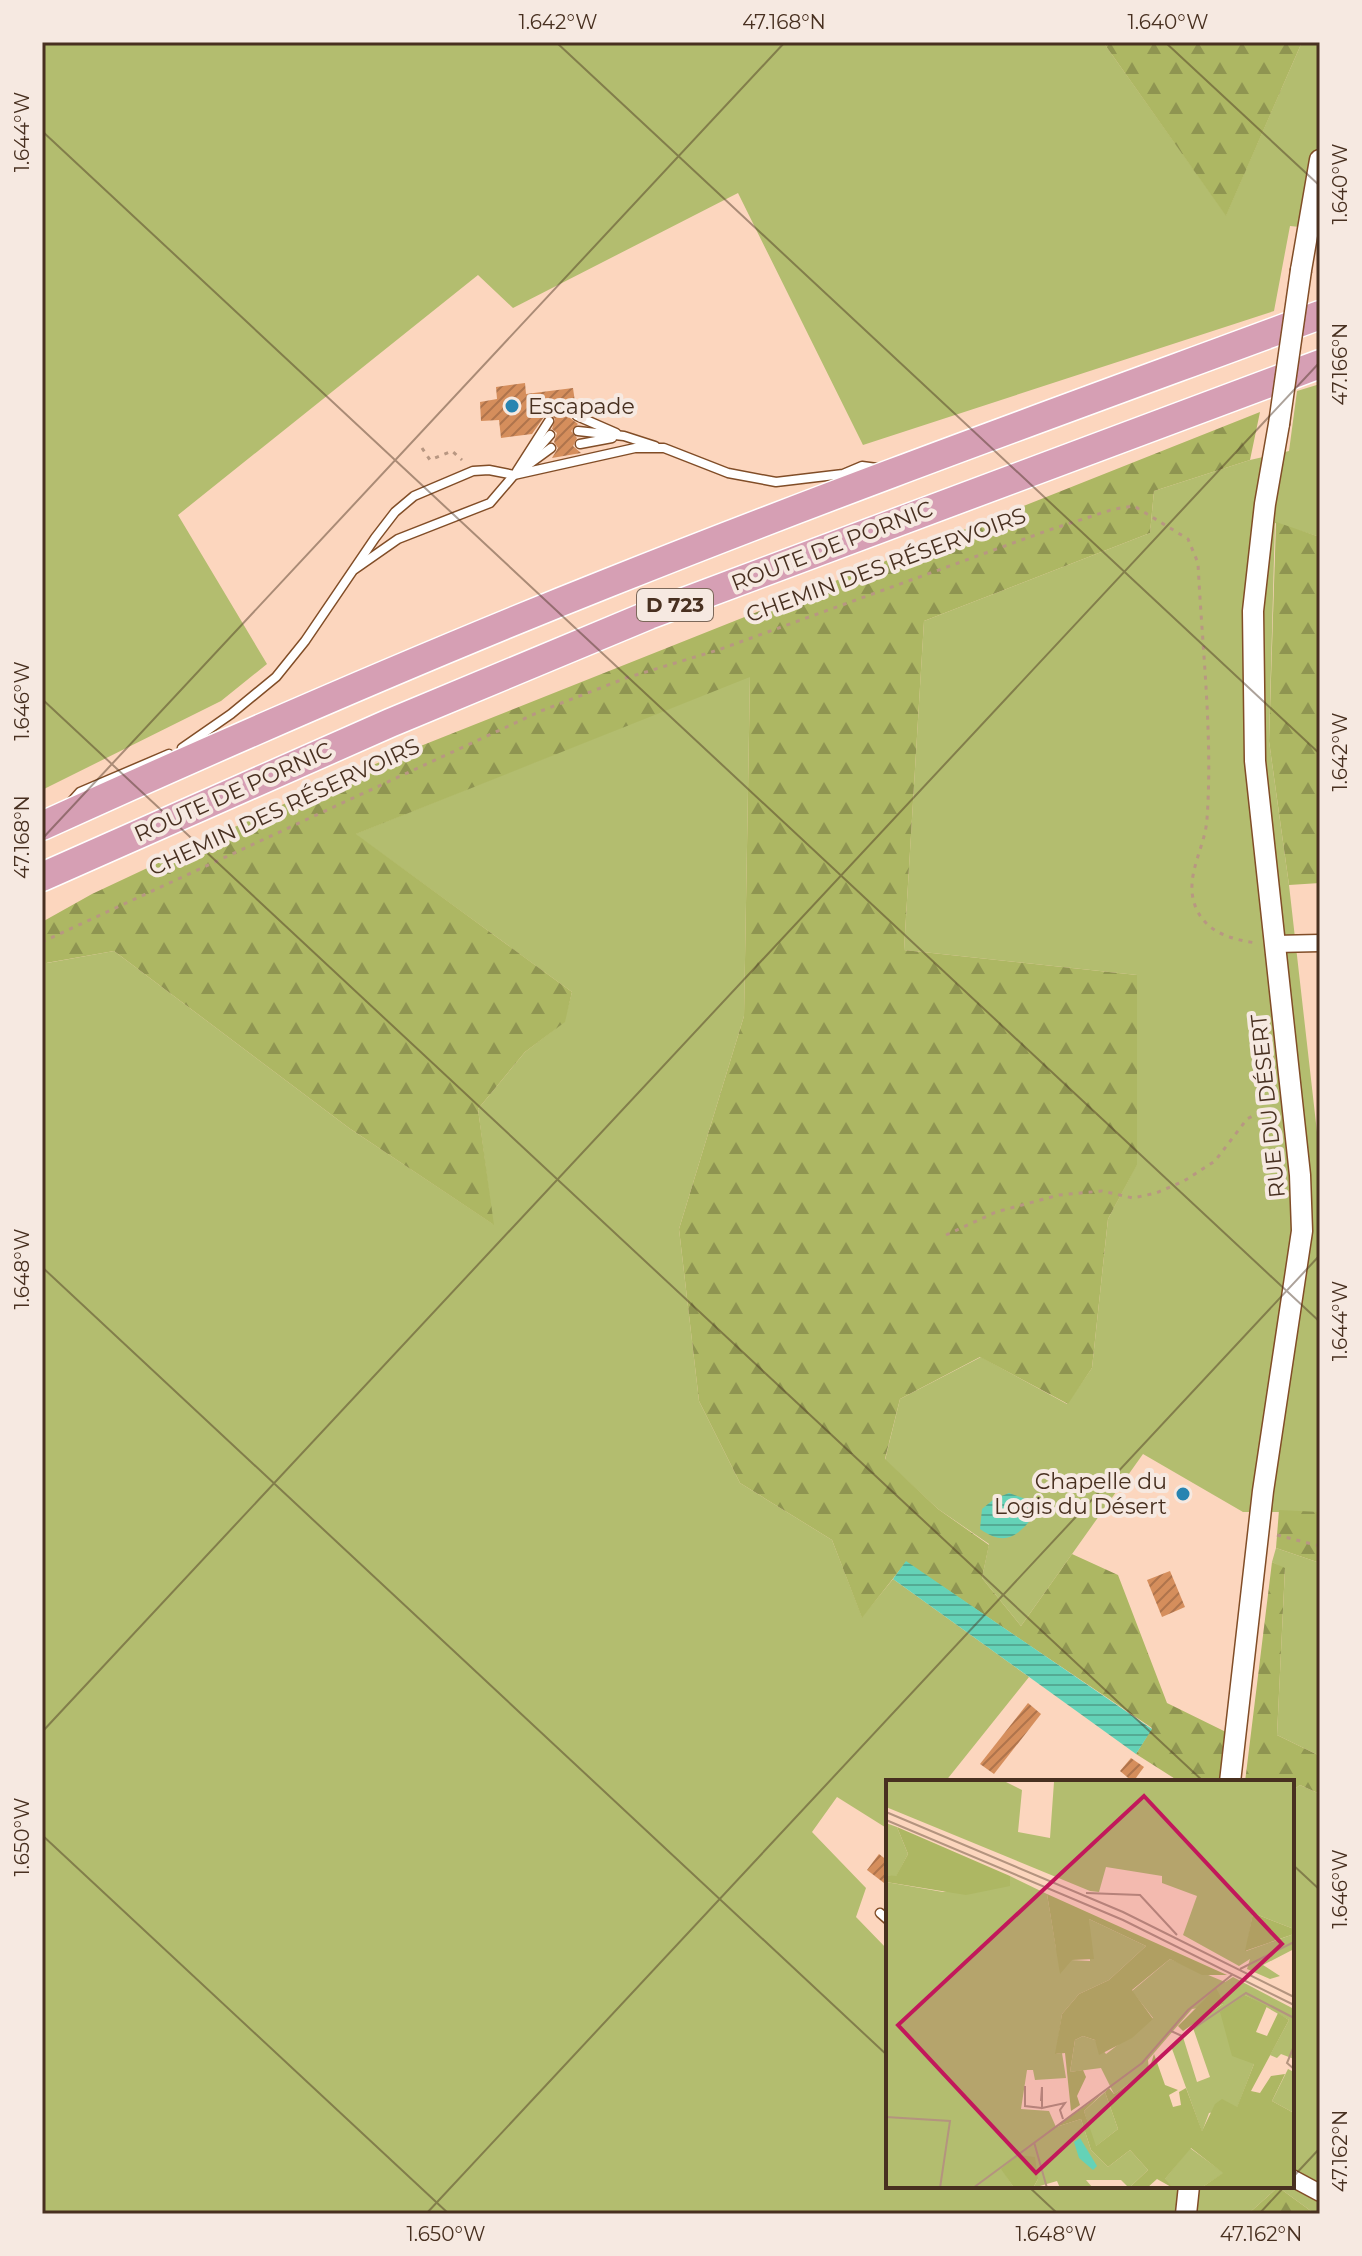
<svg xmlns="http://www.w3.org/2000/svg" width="1362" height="2256" viewBox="0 0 1362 2256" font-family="Montserrat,sans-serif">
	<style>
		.grass { fill: #b3bd6f }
		.forest { fill: url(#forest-firs) }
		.water { fill: url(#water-rules) }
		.building { fill: url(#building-hatch) }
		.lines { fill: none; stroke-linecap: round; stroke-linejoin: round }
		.service-casing { stroke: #814d27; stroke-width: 11 }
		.minor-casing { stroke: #814d27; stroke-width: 19 }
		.tertiary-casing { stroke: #814d27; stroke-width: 23 }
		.trunk-casing { stroke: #fff; stroke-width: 31 }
		.path { stroke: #b89782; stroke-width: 3; stroke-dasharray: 4 6; stroke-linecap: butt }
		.service { stroke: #fff; stroke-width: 8 }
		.minor { stroke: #fff; stroke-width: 16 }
		.tertiary { stroke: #fff; stroke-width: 20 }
		.trunk { stroke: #d69fb4; stroke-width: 28 }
		.tertiary-bridge-casing { stroke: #814d27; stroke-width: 23; stroke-linecap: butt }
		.tertiary-bridge { stroke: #fff; stroke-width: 20 }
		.ticks { fill: none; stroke: #483020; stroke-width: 2; stroke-opacity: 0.45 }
		.poi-dot { fill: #2884b1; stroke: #f6e9e1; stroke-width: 3 }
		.labels { text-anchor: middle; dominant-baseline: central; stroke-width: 8; stroke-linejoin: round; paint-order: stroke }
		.shield { fill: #f6e9e1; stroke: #7c685a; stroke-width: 2 }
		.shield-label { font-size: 20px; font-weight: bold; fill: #483020 }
		.poi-label { font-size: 22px; fill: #483020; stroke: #f6e9e1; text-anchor: start }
		.street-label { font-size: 22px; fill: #483020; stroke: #f6e9e1 }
		.inset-road { fill: none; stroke: #b4947f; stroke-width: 2 }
		.view { fill: #c2185b; fill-opacity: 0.15; stroke: #c2185b; stroke-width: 4 }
		.inset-edge { fill: none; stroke: #483020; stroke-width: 4 }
		.neatline { fill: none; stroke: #483020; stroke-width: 3 }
		.ticks-label { font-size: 20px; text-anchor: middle; fill: #483020 }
	</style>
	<defs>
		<pattern id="forest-firs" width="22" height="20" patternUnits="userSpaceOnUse" patternTransform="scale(2)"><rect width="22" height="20" fill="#adb763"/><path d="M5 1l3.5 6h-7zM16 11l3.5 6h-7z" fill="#8f9551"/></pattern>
		<pattern id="water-rules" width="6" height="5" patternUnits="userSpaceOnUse" patternTransform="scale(2)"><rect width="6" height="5" fill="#64d2b7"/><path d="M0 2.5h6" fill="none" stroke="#54ab94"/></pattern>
		<pattern id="building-hatch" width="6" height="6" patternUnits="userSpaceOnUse" patternTransform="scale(2)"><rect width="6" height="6" fill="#d58e5c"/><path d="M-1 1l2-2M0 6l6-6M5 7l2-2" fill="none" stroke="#af744c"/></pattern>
	</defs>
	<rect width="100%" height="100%" fill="#fcd6be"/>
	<!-- grass -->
	<g class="grass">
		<path d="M42 42H1103L1226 215 1302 42H1320V229L1290 226 1274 311 863 445 738 193 513 308 478 275 178 515 267 664 221 701 42 790Z"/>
		<path d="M1320 384V537L1275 523 1269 741 1289 885 1317 1132 1320 1192V1512H1243L1143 1454 1021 1626 982 1578 989 1544 938 1509 885 1460 900 1399 981 1357 1067 1404 1092 1368 1108 1219 1137 1164V975L904 950 924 621 1150 533 1154 491 1250 460 1289 451 1297 391Z"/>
		<path d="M750 676 744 1016 679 1229 699 1401 740 1483 832 1540 862 1617 893 1579 1029 1677 945 1782H888V1829L837 1797 812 1832 866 1888 856 1917 888 1950V2186H1292V1791L1300 1785 1320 1794V2214H1315L1278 2187 1248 2214H42V947L47 963 114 951 349 1128 493 1224 478 1109 525 1052 564 1022 572 992 355 834Z"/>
		<path d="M1276 1548 1320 1563V1756L1277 1735 1285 1569 1272 1562Z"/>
	</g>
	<!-- forest -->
	<g class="forest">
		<path d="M1103 42H1302L1226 216Z"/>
		<path d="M1260 412 1250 460 1154 491 1150 533 924 621 904 950 1137 975V1165L1108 1219 1092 1368 1068 1404 980 1357 900 1399 885 1459 938 1509 989 1545 982 1578 1021 1626 1072 1554 1118 1575 1167 1703 1228 1733 1219 1782H1180L1136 1754 1152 1728 906 1562 862 1618 832 1540 740 1483 699 1401 679 1229 744 1016 750 677 356 834 572 992 565 1022 525 1052 478 1109 494 1225 349 1128 114 951 46 963 42 947V922L92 894 335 780Z"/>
		<path d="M1276 522 1320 537V883L1289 885 1269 741Z"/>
		<path d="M1279 1510 1320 1512V1563L1276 1548Z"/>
		<path d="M1272 1562 1285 1568 1277 1735 1320 1756V1794L1300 1785 1292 1791V1782H1245Z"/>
		<path d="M1278 2187 1315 2214H1248Z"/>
	</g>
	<!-- water -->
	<g class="water">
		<path d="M1009 1493 1031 1501 1033 1517C1016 1538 1004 1546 980 1529L982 1509 994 1499Z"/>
		<path d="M906 1561 1152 1729 1136 1754 893 1579Z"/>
	</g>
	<!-- building -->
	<g class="building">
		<path d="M525 383 526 394 573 388 576 409 571 413 570 418 578 424 571 431 577 438 573 446 581 453 552 458 558 448 554 442 557 433 552 429 555 419 550 414 544 417 532 434 501 438 499 420 481 421 480 402 497 399 496 387Z"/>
		<path d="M1170 1571 1185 1607 1162 1617 1147 1580Z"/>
		<path d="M1028 1703 1041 1714 994 1774 980 1764Z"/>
		<path d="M1131 1758 1144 1767 1133 1782 1120 1771Z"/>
		<path d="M879 1854 888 1861V1886L867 1870Z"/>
	</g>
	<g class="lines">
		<!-- service casing -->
		<g class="service-casing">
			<g id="service">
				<path d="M577 416 616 433"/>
				<path d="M578 431 624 436 655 446"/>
				<path d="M580 444 612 438"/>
				<path d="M531 457 550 435"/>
				<path d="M517 471 549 421"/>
				<path d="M355 569 398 539 490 503 514 475 551 448"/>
				<path d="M182 748 231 714 276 677 305 641 375 538 395 512 414 496 473 471 489 470 514 475 635 448H664L728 473 776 482 843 474 862 466 877 468"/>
				<path d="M71 802 80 792 169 754"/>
				<path d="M880 1913 888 1920"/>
			</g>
		</g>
		<!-- minor casing -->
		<g class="minor-casing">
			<g id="minor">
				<path d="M1275 944 1320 943"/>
				<path d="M1292 2178 1320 2193"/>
			</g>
		</g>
		<!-- tertiary casing -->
		<g class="tertiary-casing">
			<g id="tertiary">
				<path d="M1301 270 1320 160"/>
				<path d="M1230 1782 1263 1491 1302 1231 1300 1175 1255 761 1253 611 1265 504 1279 424"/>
				<path d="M1186 2214 1189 2186"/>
			</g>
		</g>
		<!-- trunk casing -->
		<g class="trunk-casing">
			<g id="trunk">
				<path d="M42 826C229 741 417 659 608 583 843 489 1082 403 1320 315"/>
				<path d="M42 877 390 723 649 615 1320 364"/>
			</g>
		</g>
		<!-- path -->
		<g class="path">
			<path d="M422 448 430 460 452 451 462 460"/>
			<path d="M42 942 541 711 626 678 718 650 1049 530 1114 509 1134 506 1188 539 1198 563C1202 647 1213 735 1207 819 1205 849 1183 877 1196 908 1207 933 1231 939 1256 943"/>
			<path d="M946 1235 996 1212 1059 1195 1102 1191 1133 1198 1156 1193 1184 1181 1215 1161 1247 1119 1264 1110 1273 1109"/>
			<path d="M1277 1535 1320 1546"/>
		</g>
		<!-- service -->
		<use href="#service" class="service"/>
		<!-- minor -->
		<use href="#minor" class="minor"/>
		<!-- tertiary -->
		<use href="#tertiary" class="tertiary"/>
		<!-- trunk -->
		<use href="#trunk" class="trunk"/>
		<!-- tertiary-bridge casing -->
		<g class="tertiary-bridge-casing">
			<path id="tertiary-bridge" d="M1279 424 1301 270"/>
		</g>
		<!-- tertiary-bridge -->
		<use href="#tertiary-bridge" class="tertiary-bridge"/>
	</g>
	<!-- ticks -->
	<path class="ticks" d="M556 42 1320 754M1165 42 1320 186M42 131 1320 1322M42 699 1204 1782M42 839 785 42M42 1267 888 2056M42 1732 1320 362M42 1835 449 2214M1292 1864 1320 1890M1292 2178 1320 2148M1028 2186 1058 2214M426 2214 1320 1255M1259 2214 1285 2186"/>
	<!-- markers -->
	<g class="poi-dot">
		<circle cx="512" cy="406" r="8"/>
		<circle cx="1183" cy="1494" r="8"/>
	</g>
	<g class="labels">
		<!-- shield labels -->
		<rect class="shield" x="637" y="589" width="76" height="32" rx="6"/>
		<g class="shield-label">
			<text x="675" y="605">D 723</text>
		</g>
		<!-- poi labels -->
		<g class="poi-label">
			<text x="528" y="406">Escapade</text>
			<text x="1167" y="1481" text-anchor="end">Chapelle du<tspan x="1167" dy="25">Logis du Désert</tspan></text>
		</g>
		<!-- street labels -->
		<g class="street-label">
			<text transform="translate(832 546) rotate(-21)">ROUTE DE PORNIC</text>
			<text transform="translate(886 565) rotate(-20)">CHEMIN DES RÉSERVOIRS</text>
			<text transform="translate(233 792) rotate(-24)">ROUTE DE PORNIC</text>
			<text transform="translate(284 807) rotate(-25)">CHEMIN DES RÉSERVOIRS</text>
			<text transform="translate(1268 1106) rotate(-96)">RUE DU DÉSERT</text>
		</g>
	</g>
	<!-- overview -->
	<g transform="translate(886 1780)">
		<rect width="408" height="408" fill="#fcd6be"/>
		<path d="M0 0H116L136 10 132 52 164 58 168 2 408 0V149L367 133 360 171 408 154V169L377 185 394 196 384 199 361 189 364 179 353 186 297 155 311 116 276 103V96L220 87 213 112 204 111 0 27ZM0 43 11 47 22 74 10 97 0 95ZM124 96 161 114 170 168 185 180 204 181 203 139 260 166 223 200 193 214 176 234 170 274 176 273 180 298 149 300 147 290H141L135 329 163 331 170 347 195 339 205 370 222 387 244 370 262 390 243 408 235 400H200L207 408H174L171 401 147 408 152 399 116 389 128 408H0V102L57 112ZM284 179 339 202 347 197 408 229V279L395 274 391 278 384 275 403 240 359 215 368 284 351 328 323 333 316 352 285 266 297 257 311 302 324 297 306 245 337 224 306 229 262 280 263 290 228 314 215 288 184 292 189 260 197 256 209 260 220 274 267 238 246 211ZM402 289 408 292V333L386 321ZM219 312 232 349 209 367 198 331ZM304 368 338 393 315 408H287L278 400Z" fill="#b3bd6f"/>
		<path d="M11 47 124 96V106L80 115 0 102V95L10 96 22 74ZM161 114 341 195H316L284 179 246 210 267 239 246 258 213 275 209 260 197 256 189 260 184 292 197 290 200 297 191 316 194 325 185 331 179 273 169 274 176 234 193 214 223 200 260 166 203 139 208 179 186 180 174 194ZM367 133 408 149V154L359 171ZM330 208 338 223 297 251 292 246ZM359 215 381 226 370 252 381 256 392 233 403 240 365 311 374 313 385 296 399 294 386 321 408 333V408H315L337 393 305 368 279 399 287 408 271 399 261 408H243L262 390 244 370 222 387 205 370 195 339 170 347 217 313 198 331 210 366 232 349 219 312 223 308 228 314 263 290 268 274 279 305 292 310 283 315 287 327 295 325 293 312 300 308 316 351 329 324 336 319 351 327 368 284 346 276 334 232ZM132 375 149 377 152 399 147 408H128L115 389Z" fill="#adb763"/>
		<path d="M194 358 211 386 207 390 193 378 188 362Z" fill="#64d2b7"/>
		<path class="inset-road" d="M0 32 237 132 408 217M0 40 237 140 408 225M200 113 254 115 291 155M354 189 408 162M285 251 296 256 360 213 408 238M408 266 401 283 408 289M139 306V326L156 328M155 321 156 307V328L179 323 174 330 177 339M0 337 64 341 54 408M148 362 161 408M87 408 256 283 302 230 347 194"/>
		<path class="view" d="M258 16 396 164 150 393 12 245Z"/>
		<rect width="408" height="408" class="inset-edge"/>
	</g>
	<!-- border -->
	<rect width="1362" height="2256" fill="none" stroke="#f6e9e1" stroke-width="88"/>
	<rect x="44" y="44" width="1274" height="2168" class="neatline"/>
	<g class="ticks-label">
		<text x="558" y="29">1.642°W</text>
		<text x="784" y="29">47.168°N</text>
		<text x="1168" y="29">1.640°W</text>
		<text transform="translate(22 132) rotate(-90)" y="7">1.644°W</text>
		<text transform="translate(1340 184) rotate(-90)" y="7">1.640°W</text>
		<text transform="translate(1340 364) rotate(-90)" y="7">47.166°N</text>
		<text transform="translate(22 701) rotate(-90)" y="7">1.646°W</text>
		<text transform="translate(1340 752) rotate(-90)" y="7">1.642°W</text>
		<text transform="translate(22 837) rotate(-90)" y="7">47.168°N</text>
		<text transform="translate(22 1269) rotate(-90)" y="7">1.648°W</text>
		<text transform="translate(1340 1321) rotate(-90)" y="7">1.644°W</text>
		<text transform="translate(22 1837) rotate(-90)" y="7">1.650°W</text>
		<text transform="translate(1340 1889) rotate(-90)" y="7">1.646°W</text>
		<text transform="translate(1340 2151) rotate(-90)" y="7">47.162°N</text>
		<text x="446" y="2241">1.650°W</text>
		<text x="1056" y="2241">1.648°W</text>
		<text x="1261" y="2241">47.162°N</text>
	</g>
</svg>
